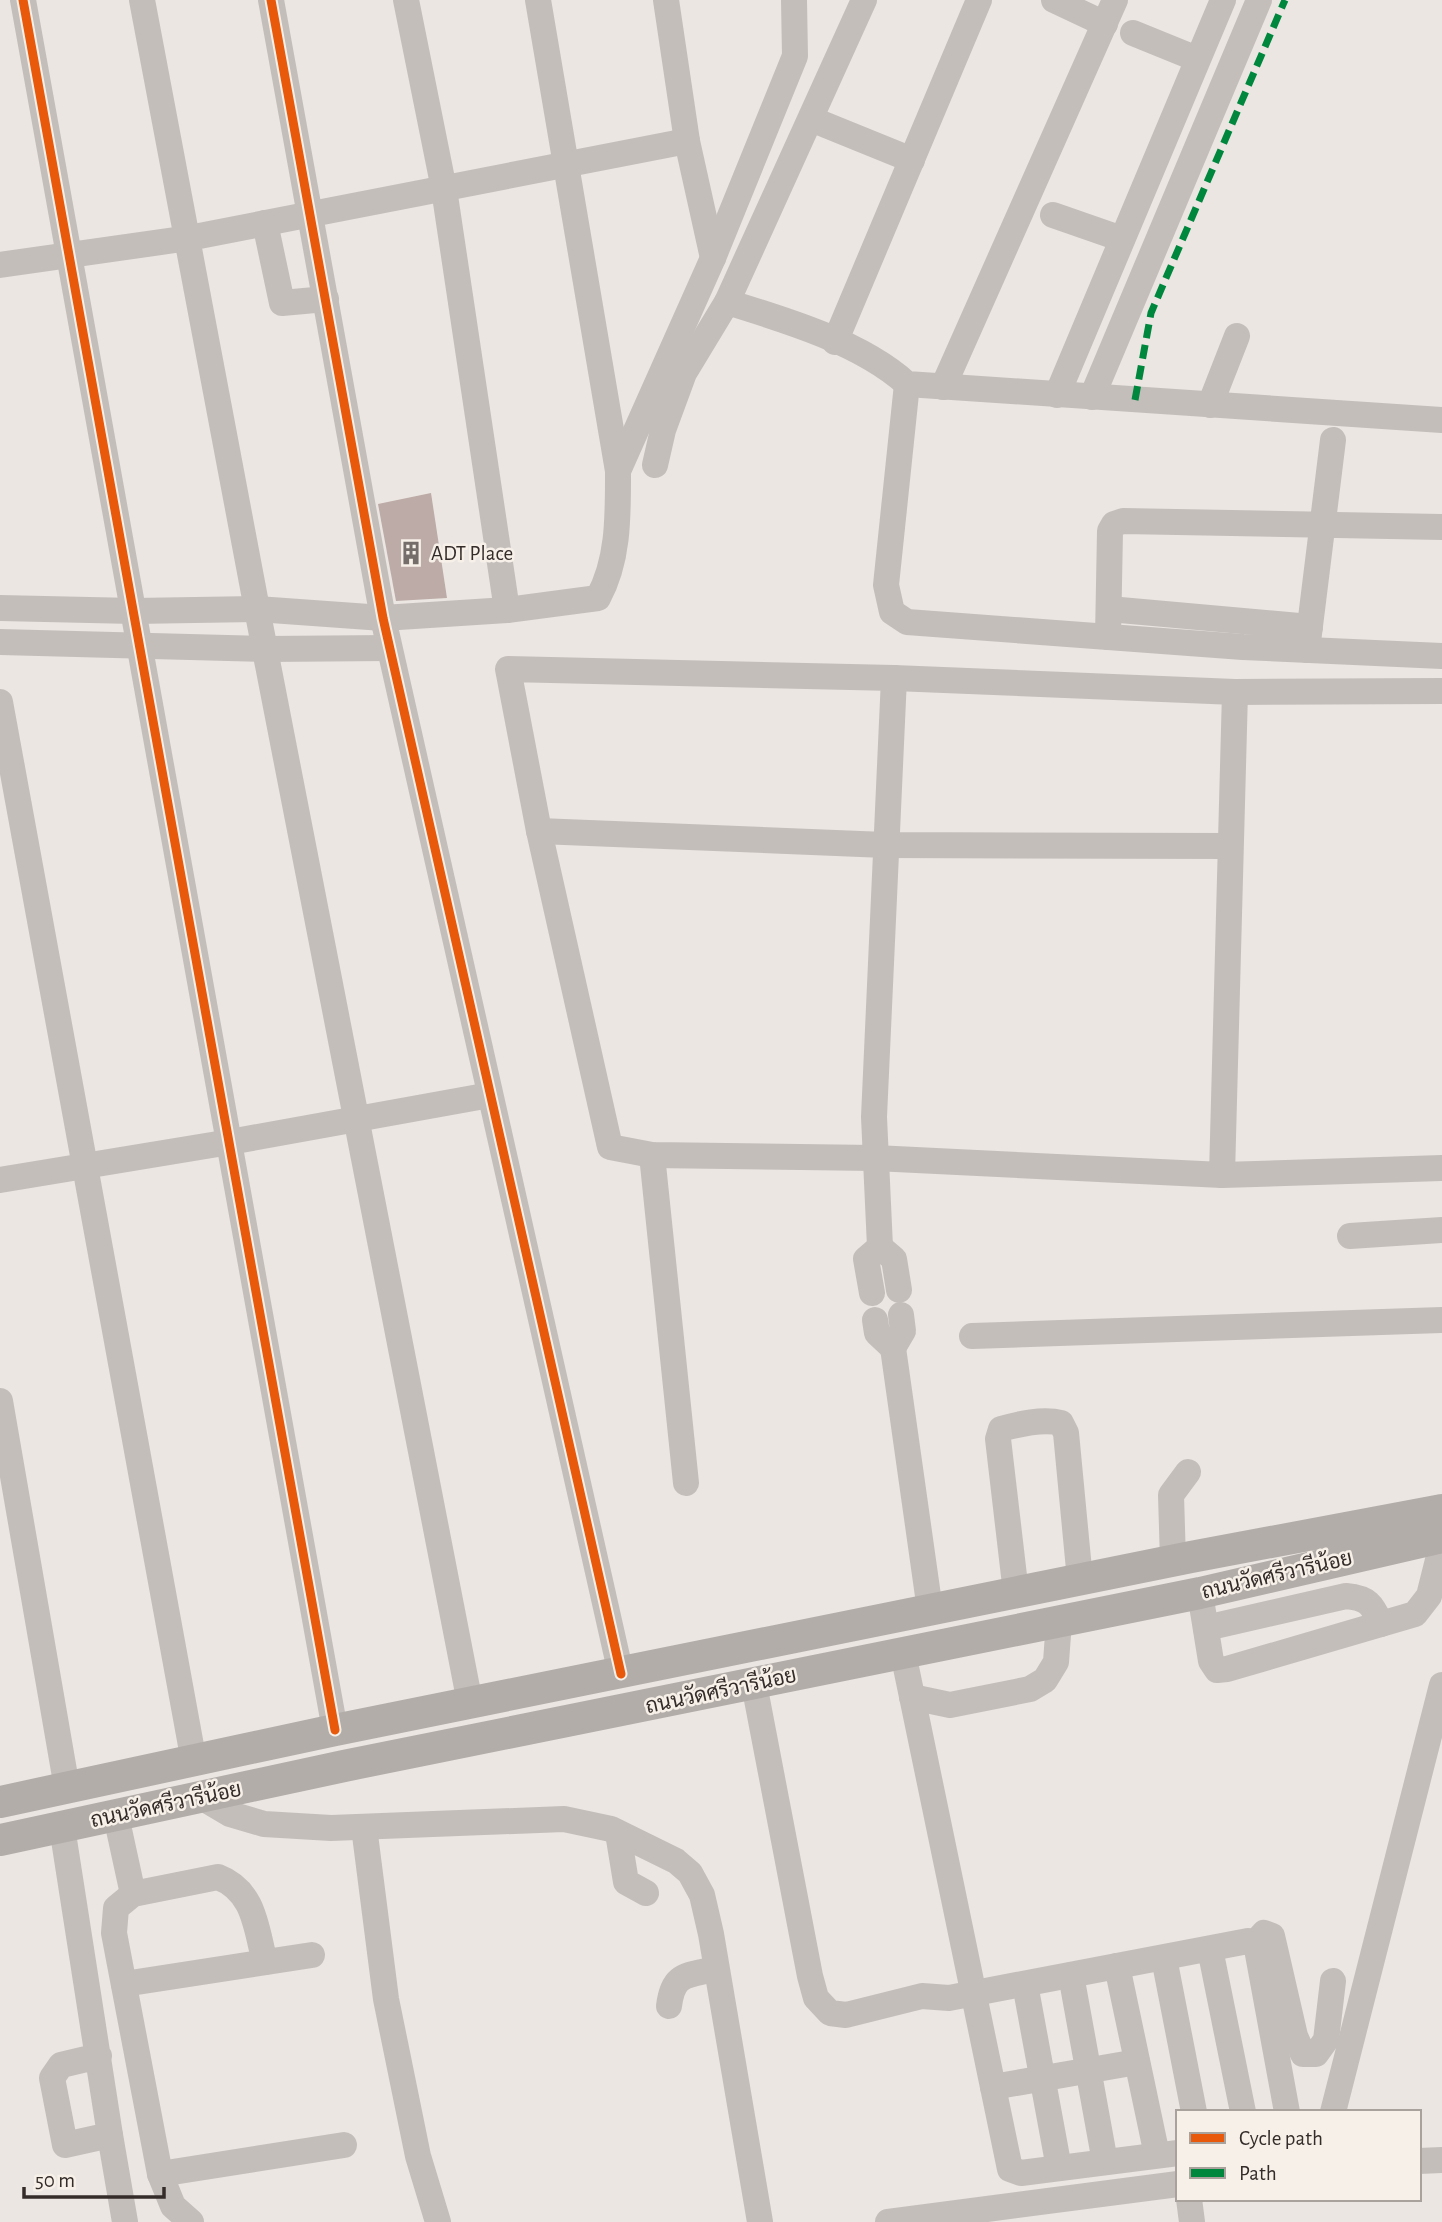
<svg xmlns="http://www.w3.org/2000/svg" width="1442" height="2222" viewBox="0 0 1442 2222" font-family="'Alegreya Sans',Sarabun,sans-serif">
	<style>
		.building { fill: #bcaba6 }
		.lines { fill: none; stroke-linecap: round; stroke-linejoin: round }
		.minor { stroke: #c4bebb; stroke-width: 26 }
		.major { stroke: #b3ada9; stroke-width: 32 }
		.quiet { stroke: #00873e; stroke-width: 7; stroke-dasharray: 14 7; stroke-linecap: butt }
		.cycleway-casing { stroke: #f7f0e9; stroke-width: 13 }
		.cycleway { stroke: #e8590c; stroke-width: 9 }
		.labels { text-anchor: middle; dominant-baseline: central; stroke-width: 5; stroke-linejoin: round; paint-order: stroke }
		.poi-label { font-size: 21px; fill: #342c29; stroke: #f7f0e9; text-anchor: start }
		.street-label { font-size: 21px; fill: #342c29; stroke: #f7f0e9 }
	</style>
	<rect width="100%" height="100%" fill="#ebe6e2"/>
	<!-- building -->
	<path class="building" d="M431 493 447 598 396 601 378 504Z"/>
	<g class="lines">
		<!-- minor -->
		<g class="minor">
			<path d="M23 0 335 1730"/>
			<path d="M142 0 257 609 470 1703"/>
			<path d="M271 0 383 618 621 1674"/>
			<path d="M406 0 444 189 507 610"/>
			<path d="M666 0 687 141 713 258"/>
			<path d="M1054 0 1105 24"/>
			<path d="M1133 33 1197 59"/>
			<path d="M811 119 912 160"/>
			<path d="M1053 215 1122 239"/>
			<path d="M265 223 282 303 326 299"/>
			<path d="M0 265 189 238 687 141"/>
			<path d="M727 302C786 320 862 343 907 384L1442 420"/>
			<path d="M835 342 979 0"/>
			<path d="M907 384 886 585 892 612 907 622 1243 647 1442 656"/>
			<path d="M943 387 1115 0"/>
			<path d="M1057 395 1223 0"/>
			<path d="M1092 397 1259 0"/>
			<path d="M1210 405 1237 336"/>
			<path d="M655 465 663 430 684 373 727 302 864 0"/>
			<path d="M618 471 713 258 795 56 794 0"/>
			<path d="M0 608 134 611 257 609 383 618 507 610 598 598C619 560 618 515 618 471L538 0"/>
			<path d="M1109 609 1310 627"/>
			<path d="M1108 637 1110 531 1114 524 1123 521 1442 527"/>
			<path d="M0 642 266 649 389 648"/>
			<path d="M1307 650 1333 440"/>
			<path d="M508 669 894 678 1235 692 1222 1175 875 1158 652 1155 610 1147 539 831Z"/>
			<path d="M1235 692 1442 691"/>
			<path d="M0 702 194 1762"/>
			<path d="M539 831 885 845 1229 846"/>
			<path d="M652 1155 686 1483"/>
			<path d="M1222 1175 1442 1168"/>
			<path d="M0 1180 230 1142 490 1095"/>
			<path d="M1350 1236 1442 1230"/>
			<path d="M880 1247 874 1117 894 678"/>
			<path d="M872 1293 866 1259 880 1247 894 1259 899 1290"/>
			<path d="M875 1320 877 1333 893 1348 903 1331 901 1315"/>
			<path d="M972 1336 1442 1320"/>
			<path d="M893 1348 930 1610"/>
			<path d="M0 1401 67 1788"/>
			<path d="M1173 1561 1171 1495 1188 1472"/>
			<path d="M1016 1593 998 1439 1001 1429C1019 1424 1043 1418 1061 1423L1066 1433 1080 1580"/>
			<path d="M1200 1593 1211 1661 1217 1670 1227 1669 1415 1614 1429 1596 1442 1544"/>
			<path d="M1206 1628 1346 1596C1368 1598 1372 1604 1381 1624"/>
			<path d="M903 1653 1010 2169 1021 2173 1178 2153"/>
			<path d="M754 1684 810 1976 816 1998 830 2013 846 2015 922 1996 949 1998 1248 1941 1254 1944"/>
			<path d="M912 1697 950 1705 1030 1689 1045 1680 1056 1662 1059 1621"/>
			<path d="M203 1798 230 1814 264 1824 331 1828 564 1819 611 1829 676 1861 690 1873 702 1895 711 1934 760 2222"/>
			<path d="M116 1816 133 1894"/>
			<path d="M62 1827 110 2135 65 2145 52 2078 61 2065 99 2056"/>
			<path d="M364 1827 386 1999 418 2156 438 2222"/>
			<path d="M618 1833 626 1882 646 1893"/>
			<path d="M1254 1944 1264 1933 1272 1936 1295 2036 1303 2054H1316L1326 2040 1333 1981"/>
			<path d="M1254 1944 1257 1949 1287 2112"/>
			<path d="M1210 1949 1243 2112"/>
			<path d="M1164 1958 1194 2112"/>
			<path d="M1117 1966 1157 2155"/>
			<path d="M1071 1975 1105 2162"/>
			<path d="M124 1984 312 1955"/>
			<path d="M1025 1984 1059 2168"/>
			<path d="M669 2006C673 1973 686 1976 715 1969"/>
			<path d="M993 2087 1137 2062"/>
			<path d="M1333 2112 1442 1685"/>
			<path d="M110 2135 125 2222"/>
			<path d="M1419 2161 1442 2160"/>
			<path d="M160 2174 344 2145"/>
			<path d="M1189 2199 1192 2222"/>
			<path d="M191 2222 173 2206 160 2174 114 1933 116 1908 133 1894 218 1877C255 1891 256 1929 265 1962"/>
			<path d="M888 2222 1178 2184"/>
		</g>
		<!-- major -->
		<g class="major">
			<path d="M0 1802 335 1730 1191 1557 1442 1510"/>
			<path d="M0 1840 344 1766 1200 1593 1442 1537"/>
		</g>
		<!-- quiet -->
		<path class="quiet" d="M1135 400 1151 313 1285 0"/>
		<!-- cycleway casing -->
		<g class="cycleway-casing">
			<g id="cycleway">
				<path d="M23 0 335 1730"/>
				<path d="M271 0 383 618 621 1674"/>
			</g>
		</g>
		<!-- cycleway -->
		<use href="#cycleway" class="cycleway"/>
	</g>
	<!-- icons -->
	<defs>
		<g id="building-bare" transform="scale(1.89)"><path d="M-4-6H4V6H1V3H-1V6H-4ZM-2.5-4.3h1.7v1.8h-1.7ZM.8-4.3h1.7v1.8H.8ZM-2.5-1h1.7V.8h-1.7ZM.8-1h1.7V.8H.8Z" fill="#746d6a" stroke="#f7f0e9" stroke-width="2.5" paint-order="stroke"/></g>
	</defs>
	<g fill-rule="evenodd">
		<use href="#building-bare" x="411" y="553"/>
	</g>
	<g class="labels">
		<!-- poi labels -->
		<g class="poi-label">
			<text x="431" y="553">ADT Place</text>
		</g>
		<!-- street labels -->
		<g class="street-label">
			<text transform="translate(1277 1575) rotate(-13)">ถนนวัดศรีวารีน้อย</text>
			<text transform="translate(721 1691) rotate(-12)">ถนนวัดศรีวารีน้อย</text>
			<text transform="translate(166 1805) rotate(-12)">ถนนวัดศรีวารีน้อย</text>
		</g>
	</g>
	<!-- legend -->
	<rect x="1176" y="2110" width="245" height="91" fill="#f7f0e9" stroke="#a9a29c" stroke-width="2"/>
	<rect x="1190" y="2133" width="35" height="10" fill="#e8590c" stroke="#a9a29c" stroke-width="2"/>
	<text x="1239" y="2145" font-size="21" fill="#342c29">Cycle path</text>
	<rect x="1190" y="2168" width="35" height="10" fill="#00873e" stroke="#a9a29c" stroke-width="2"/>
	<text x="1239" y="2180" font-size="21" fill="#342c29">Path</text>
	<!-- scale -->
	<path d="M24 2187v10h140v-10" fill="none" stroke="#342c29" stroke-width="3.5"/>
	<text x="35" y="2187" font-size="21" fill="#342c29" stroke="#f7f0e9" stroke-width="5" paint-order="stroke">50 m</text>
</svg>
